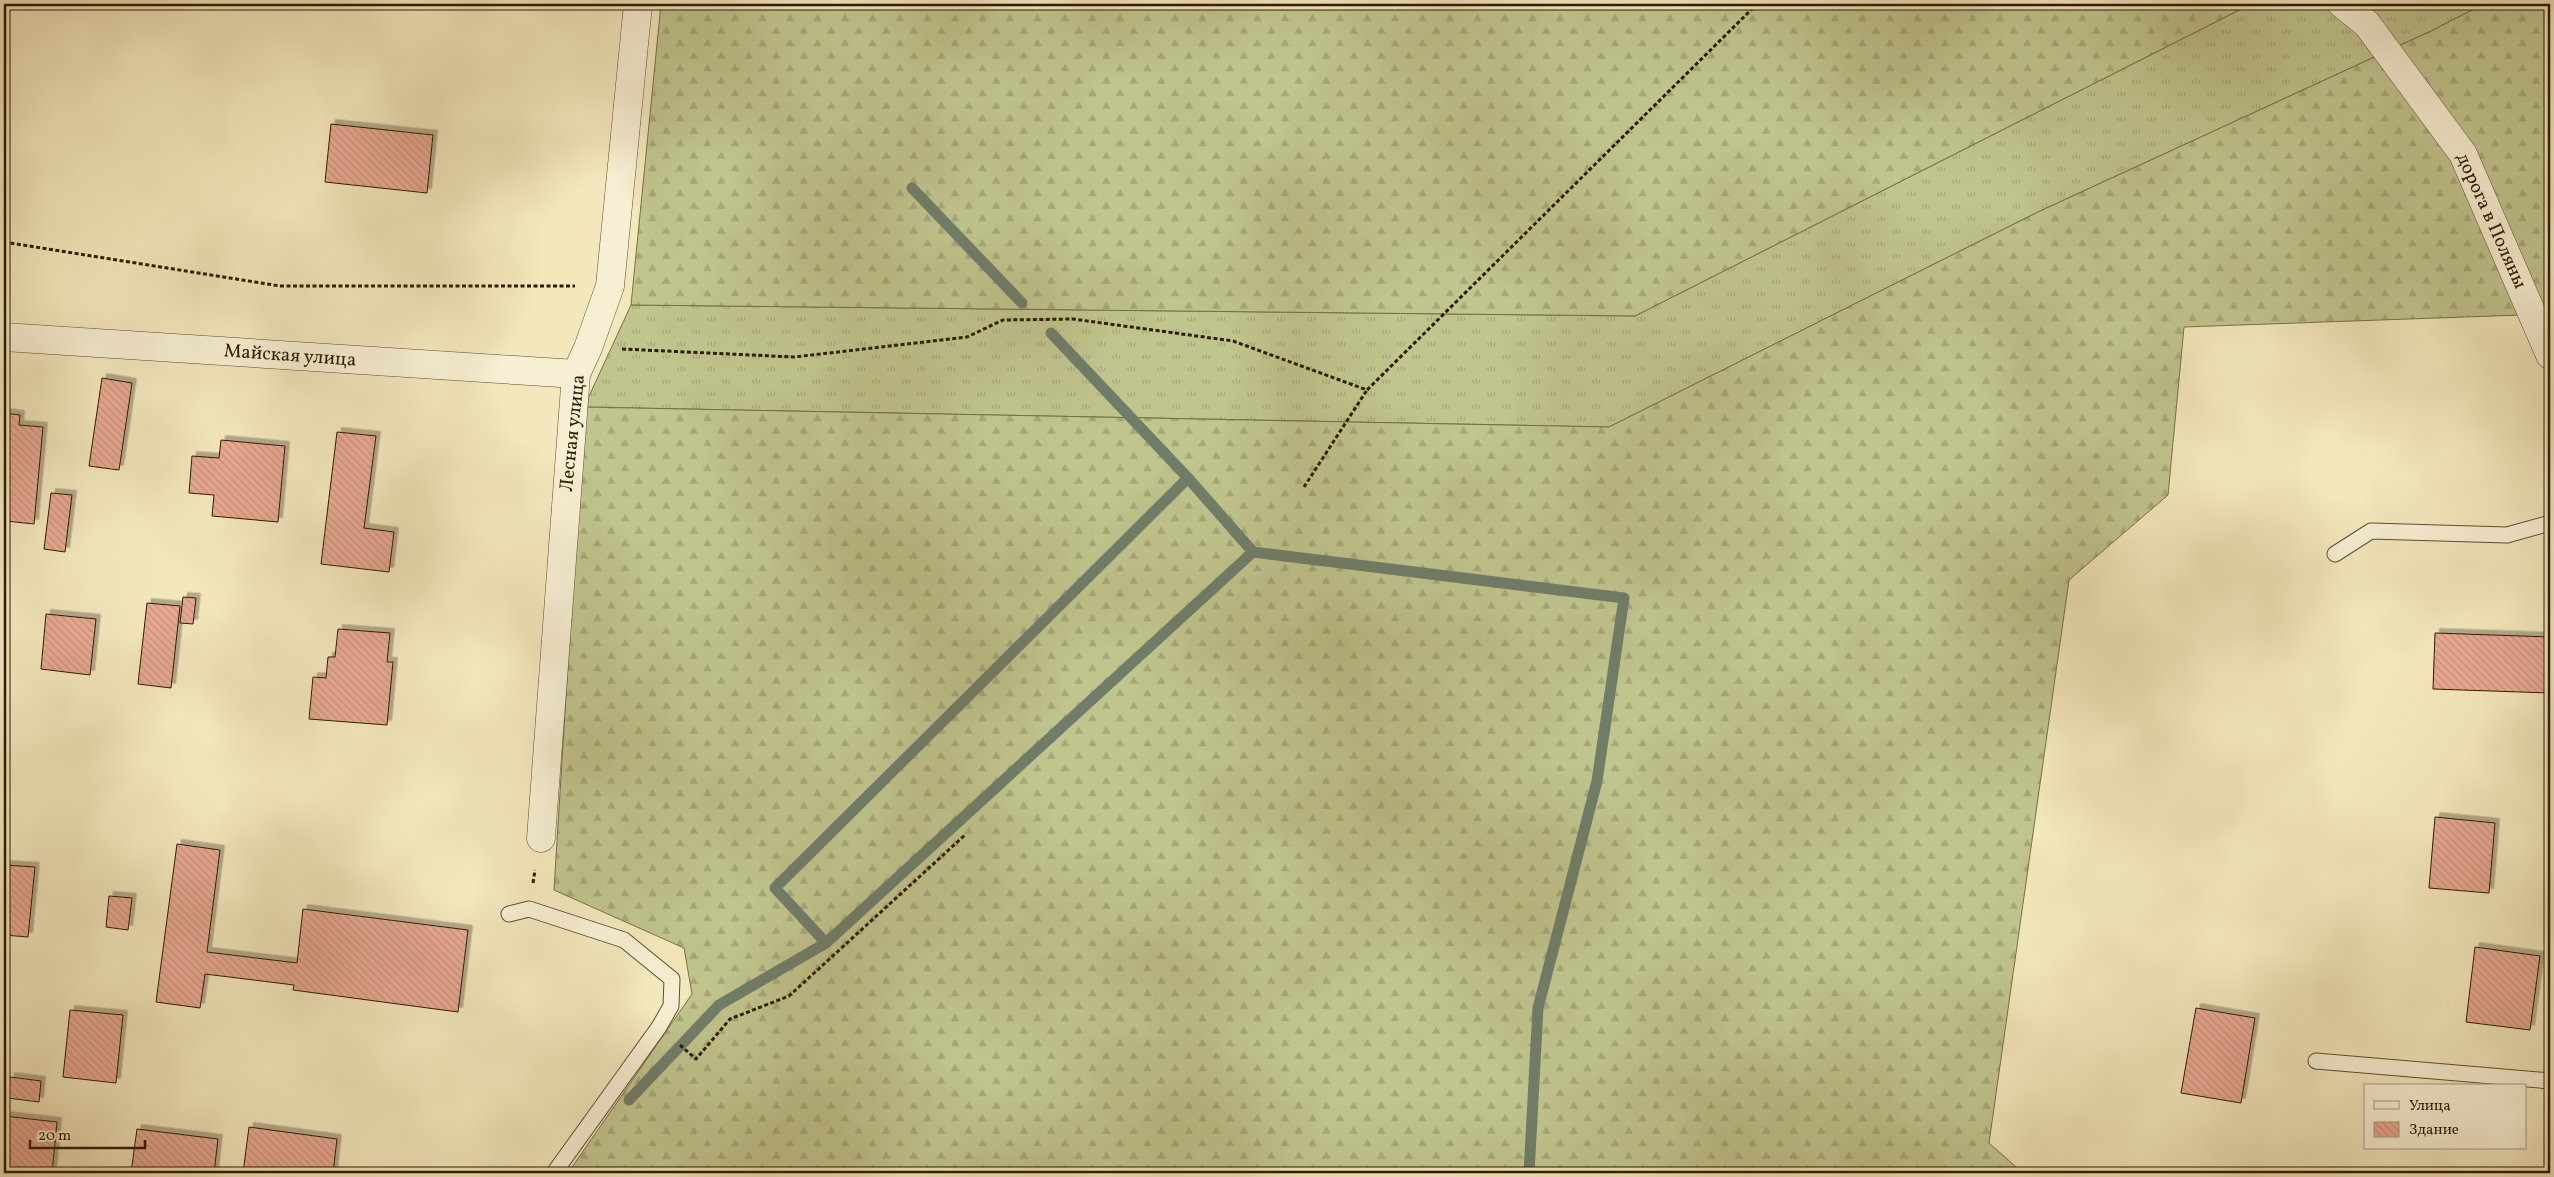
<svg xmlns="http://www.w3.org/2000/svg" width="2554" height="1177" viewBox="0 0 2554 1177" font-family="Vollkorn,serif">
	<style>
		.grass { fill: url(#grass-tufts); stroke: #767047 }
		.forest { fill: url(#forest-firs); stroke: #767047 }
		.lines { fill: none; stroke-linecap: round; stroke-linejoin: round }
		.stream { stroke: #6f7e69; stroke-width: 11 }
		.building { fill: url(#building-back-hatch); stroke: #2c1b01; filter: url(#shadow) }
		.lane-casing { stroke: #5e4e30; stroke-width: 17 }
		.street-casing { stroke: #5e4e30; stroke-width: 29 }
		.path { stroke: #2c1b01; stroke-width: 3; stroke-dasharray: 4 2.5; stroke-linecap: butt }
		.lane { stroke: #f7efd3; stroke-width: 15 }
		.street { stroke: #f7efd3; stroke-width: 28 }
		.labels { text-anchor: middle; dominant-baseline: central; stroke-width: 4; stroke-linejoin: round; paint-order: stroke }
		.street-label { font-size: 19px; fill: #2c1b01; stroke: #f7efd3 }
	</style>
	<defs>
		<pattern id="grass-tufts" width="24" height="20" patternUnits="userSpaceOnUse" patternTransform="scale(1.25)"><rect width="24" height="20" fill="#c0c48d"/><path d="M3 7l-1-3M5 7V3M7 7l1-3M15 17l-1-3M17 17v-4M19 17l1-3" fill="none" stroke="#a5a878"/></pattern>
		<pattern id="forest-firs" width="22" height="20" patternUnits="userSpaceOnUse" patternTransform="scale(1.25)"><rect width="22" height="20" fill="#c0c48d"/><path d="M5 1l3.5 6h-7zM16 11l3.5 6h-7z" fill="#a5a878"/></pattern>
		<pattern id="building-back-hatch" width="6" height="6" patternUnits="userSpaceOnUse" patternTransform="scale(1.25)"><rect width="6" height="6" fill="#e9a993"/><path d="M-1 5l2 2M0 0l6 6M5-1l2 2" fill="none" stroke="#c8917d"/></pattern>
		<filter id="shadow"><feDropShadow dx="4.5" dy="-4.5" stdDeviation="0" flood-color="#0004"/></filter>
	</defs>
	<rect width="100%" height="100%" fill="#f3e7bc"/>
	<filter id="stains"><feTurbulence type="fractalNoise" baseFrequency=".004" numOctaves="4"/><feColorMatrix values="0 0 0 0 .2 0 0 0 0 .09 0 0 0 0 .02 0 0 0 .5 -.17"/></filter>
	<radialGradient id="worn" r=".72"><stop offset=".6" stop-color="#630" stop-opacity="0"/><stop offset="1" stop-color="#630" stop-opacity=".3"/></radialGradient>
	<!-- grass -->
	<path class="grass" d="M2251 4H2484L2431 31 2038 212 1609 427 584 407 631 305 1635 316Z"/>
	<!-- forest -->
	<g class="forest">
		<path d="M661 4H2251L1635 316 631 305Z"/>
		<path d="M2484 4H2550V316L2549 314 2184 327 2168 495 2069 580 1989 1143 2023 1173H568L692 994 684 948 554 890 584 407 1609 427 2038 212 2431 31Z"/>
	</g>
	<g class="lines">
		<!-- stream -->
		<g class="stream">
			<path d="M912 188 1022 303"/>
			<path d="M1051 333 1188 478 1253 552 1624 598 1597 781 1538 1008 1529 1173"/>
			<path d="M1188 478 775 888 826 943 1253 552"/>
			<path d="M629 1100 719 1005 826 943"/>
		</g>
	</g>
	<!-- building -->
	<g class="building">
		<path d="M331 124 433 135 427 193 325 182Z"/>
		<path d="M102 378 132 383 119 470 89 466Z"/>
		<path d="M4 413 20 415 19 425 43 427 34 524 6 521Z"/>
		<path d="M337 432 376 436 364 528 394 532 389 572 321 564Z"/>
		<path d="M221 440 285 446 278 522 212 516 214 495 189 493 192 456 219 458Z"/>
		<path d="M51 493 72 495 65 552 44 549Z"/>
		<path d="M183 597 196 598 193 624 180 623Z"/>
		<path d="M147 603 180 606 171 688 138 684Z"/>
		<path d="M46 614 96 619 90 675 41 669Z"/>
		<path d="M338 629 390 633 387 662H393L387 725 309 719 313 677 326 678 328 657H335Z"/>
		<path d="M2435 633 2550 637V693L2433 689Z"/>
		<path d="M2435 817 2495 823 2489 893 2429 888Z"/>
		<path d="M177 844 220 850 207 952 297 963 303 909 468 930 458 1012 293 990 294 985 205 974 200 1008 156 1002Z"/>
		<path d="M4 865 35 867 28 937 4 935Z"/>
		<path d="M109 896 132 898 128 930 106 927Z"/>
		<path d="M2475 947 2540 956 2530 1030 2466 1022Z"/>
		<path d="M2196 1008 2255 1018 2241 1103 2181 1093Z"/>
		<path d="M70 1010 123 1015 116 1083 63 1077Z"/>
		<path d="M10 1077 41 1081 39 1102 8 1098Z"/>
		<path d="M4 1116 57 1122 52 1173H4Z"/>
		<path d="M249 1127 337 1139 333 1173H243Z"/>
		<path d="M137 1129 218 1139 214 1173H131Z"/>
	</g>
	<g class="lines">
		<!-- lane casing -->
		<g class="lane-casing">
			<g id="lane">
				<path d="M2335 554 2371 531 2507 535 2550 523"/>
				<path d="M509 914 529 909 624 940 672 979 671 1006 659 1027 554 1173"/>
				<path d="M2316 1061 2550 1081"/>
			</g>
		</g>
		<!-- street casing -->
		<g class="street-casing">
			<g id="street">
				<path d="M2342 4 2367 24 2463 154 2550 355"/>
				<path d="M4 337 576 374"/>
				<path d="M541 838 576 374 588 348 610 286 638 4"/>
			</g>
		</g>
		<!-- path -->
		<g class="path">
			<path d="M4 242 280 286H575"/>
			<path d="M622 349 794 357 967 337 1003 320 1073 319 1233 341 1367 390 1757 4"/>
			<path d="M1304 487 1367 390"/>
			<path d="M533 883 535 870"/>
			<path d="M680 1045 696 1059 730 1019 789 996 965 835"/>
		</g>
		<!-- lane -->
		<use href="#lane" class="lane"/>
		<!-- street -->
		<use href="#street" class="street"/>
	</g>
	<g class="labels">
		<!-- street labels -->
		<g class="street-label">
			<text transform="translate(2491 221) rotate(66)">дорога в Поляны</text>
			<text transform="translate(290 356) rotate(4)">Майская улица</text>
			<text transform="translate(573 433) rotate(-84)">Лесная улица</text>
		</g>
	</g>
	<!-- margin -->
	<rect width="2554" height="1177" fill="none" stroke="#f3e7bc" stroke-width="20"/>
	<rect x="5" y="5" width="2544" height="1167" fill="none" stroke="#2c1b01" stroke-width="2.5"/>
	<rect x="10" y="10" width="2534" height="1157" fill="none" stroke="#2c1b01"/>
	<!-- legend -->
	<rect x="2364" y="1084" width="162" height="65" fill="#f7efd3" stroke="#a69a7f"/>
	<rect x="2374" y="1101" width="25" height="8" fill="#f7efd3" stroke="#a69a7f"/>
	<text x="2409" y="1110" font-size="15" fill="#2c1b01">Улица</text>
	<rect x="2374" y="1122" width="25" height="15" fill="url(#building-back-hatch)" stroke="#a69a7f"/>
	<text x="2409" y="1134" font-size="15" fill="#2c1b01">Здание</text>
	<!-- scale -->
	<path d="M30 1140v8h115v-8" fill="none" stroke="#2c1b01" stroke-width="2.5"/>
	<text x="38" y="1140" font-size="15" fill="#2c1b01" stroke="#f7efd3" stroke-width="4" paint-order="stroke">20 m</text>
	<rect width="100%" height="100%" filter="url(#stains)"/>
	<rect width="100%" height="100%" fill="url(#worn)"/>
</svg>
